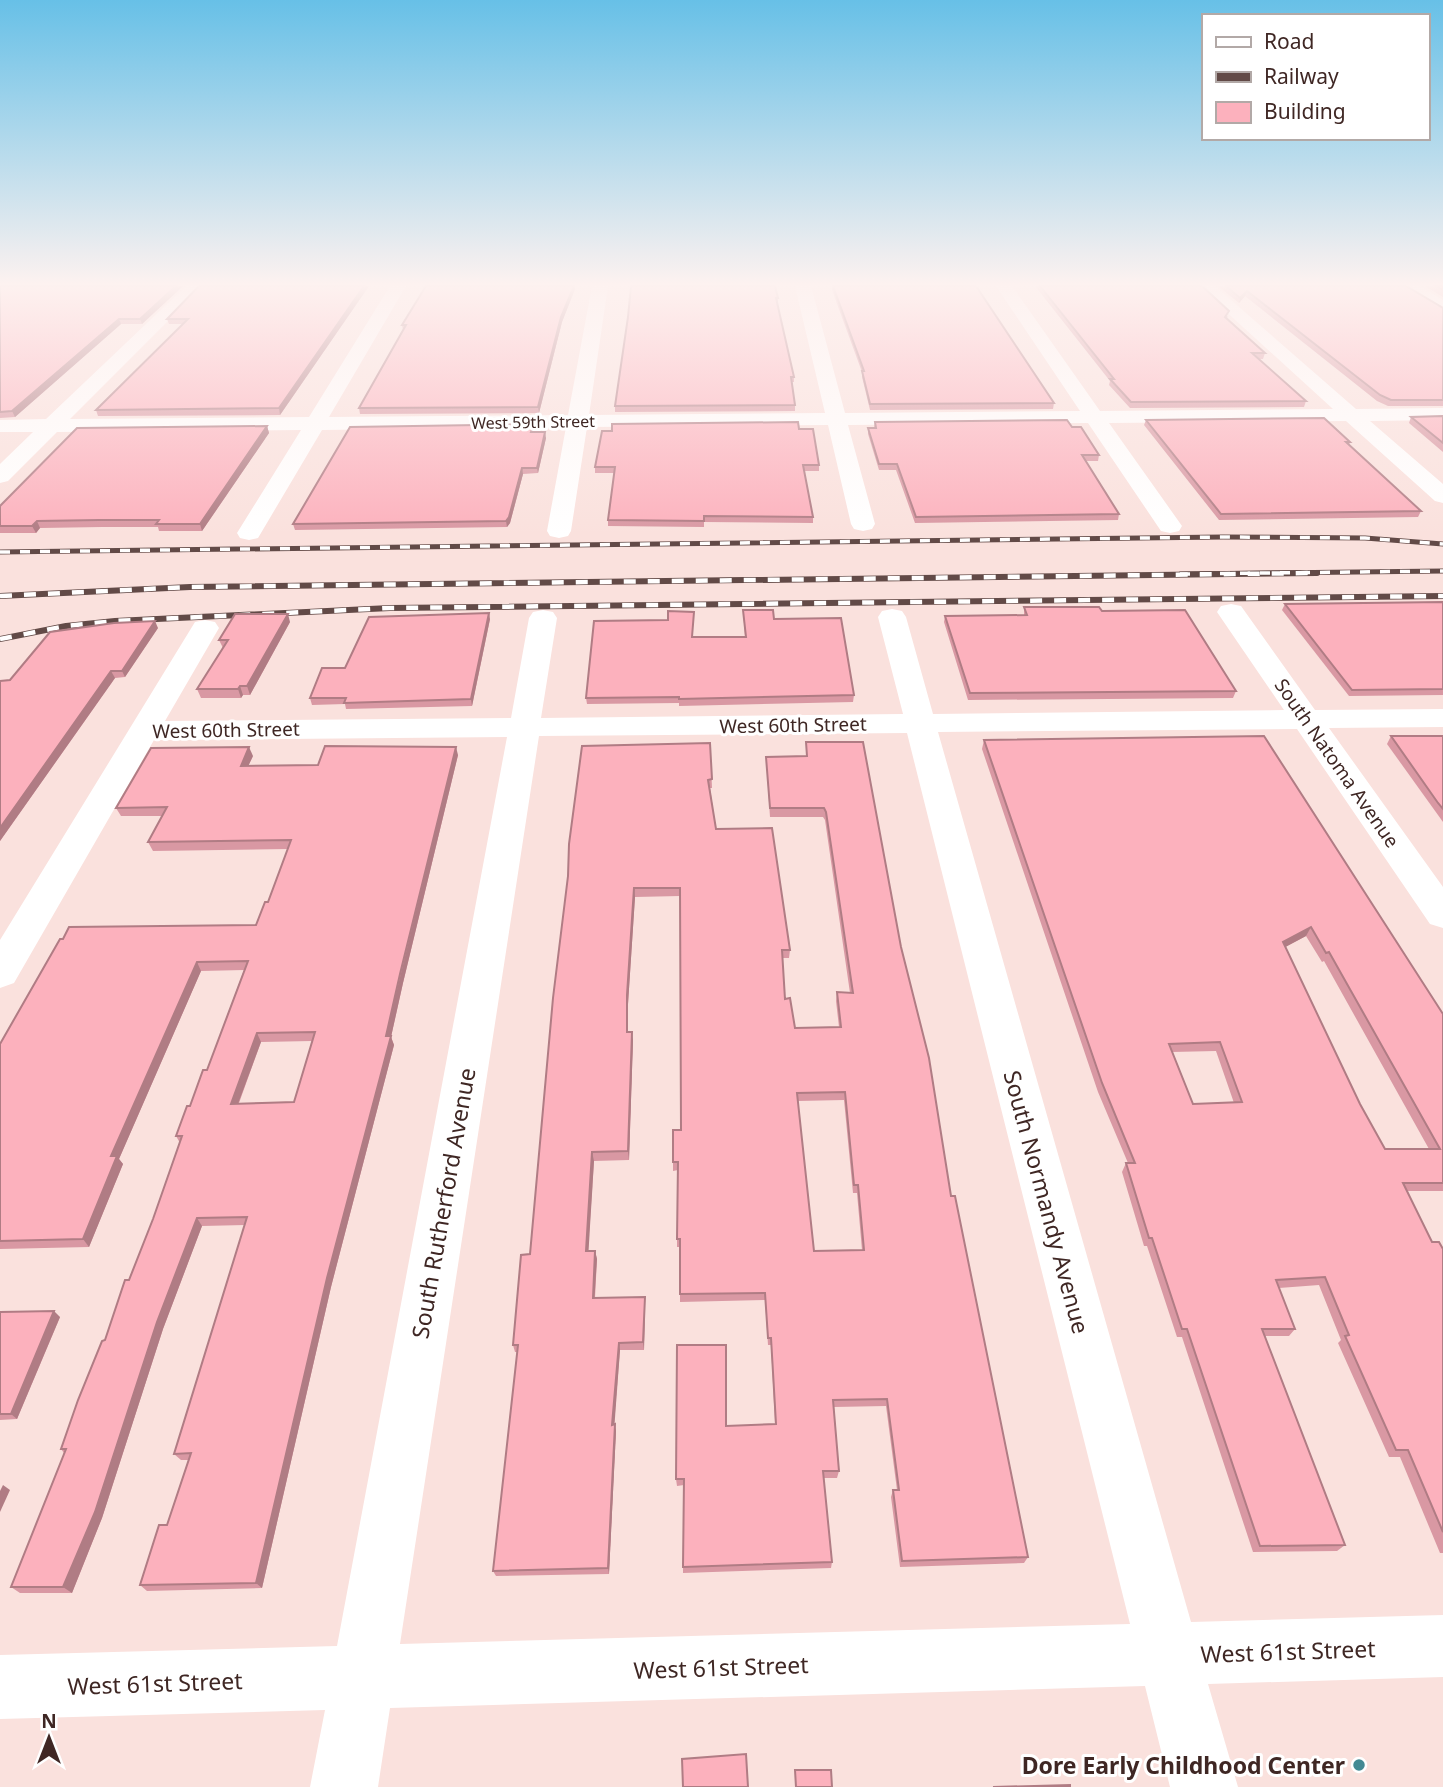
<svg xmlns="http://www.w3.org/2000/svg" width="1443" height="1787" viewBox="0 0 1443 1787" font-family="'Noto Sans',sans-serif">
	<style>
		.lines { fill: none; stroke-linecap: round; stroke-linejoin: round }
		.minor { fill: #fff; fill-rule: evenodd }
		.rail-far1-casing { stroke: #624a47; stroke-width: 5 }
		.rail-casing { stroke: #624a47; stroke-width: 6 }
		.rail-far1 { stroke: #fff; stroke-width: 3.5; stroke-dasharray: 10; stroke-linecap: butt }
		.rail { stroke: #fff; stroke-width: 4.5; stroke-dasharray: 12; stroke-linecap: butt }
		.wall { fill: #d998a3; fill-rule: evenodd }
		.shaded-wall { fill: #b07c84 }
		.building { fill: #fcb1bd; stroke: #b07c84; stroke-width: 2; fill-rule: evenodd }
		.poi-dot { fill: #438993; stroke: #fff; stroke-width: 2.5 }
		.labels { text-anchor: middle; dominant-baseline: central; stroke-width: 6; stroke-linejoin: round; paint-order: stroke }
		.far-street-label { font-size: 16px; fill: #3f2724; stroke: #fff }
		.street-label { font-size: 19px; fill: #3f2724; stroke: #fff }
		.near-street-label { font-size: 23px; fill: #3f2724; stroke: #fff }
		.near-poi-label { font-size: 23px; font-weight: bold; fill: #3f2724; stroke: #fff; text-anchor: end }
	</style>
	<rect width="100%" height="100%" fill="#fae1dd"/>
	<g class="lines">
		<!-- minor -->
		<g class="minor">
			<path d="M186 286H203L70 419 309 417 390 286H406L329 417 568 415 592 286H608L589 415 825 413 795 286H811L845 413 1080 411 996 286H1012L1100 411 1333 409 1198 286H1215L1356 409 1443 408V420L1370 421 1443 484V503L1435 501 1346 421 1109 423 1182 526 1179 531 1170 533 1161 531 1088 423 848 425 875 524 872 529 863 531 854 529 851 524 828 425 587 427 571 531 568 536 559 538 550 536 547 531 566 427 322 430 261 533 258 538 249 540 240 538 237 533 301 430 57 432 8 481 0 483V464L33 432H0V420L46 419Z"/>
			<path d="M1401 286H1420L1443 300V312Z"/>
			<path d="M1231 604 1241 606 1315 710 1443 709V727L1329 728 1443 887V928L1430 924 1297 729 938 732 1191 1622 1443 1615V1677L1208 1684 1238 1787H1170L1145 1686 390 1708 378 1787H310L325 1710 0 1719V1655L337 1646 507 737 154 740 14 983 0 988V940L195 622 205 620 215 622 219 628 165 721 511 718 529 618 533 612 543 610 553 612 557 618 541 718 903 714 878 617 882 611 892 609 902 611 906 617 933 714 1284 710 1217 612 1221 606ZM907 733 1130 1624 400 1644 539 736Z"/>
		</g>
		<!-- rail-far1 casing -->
		<g class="rail-far1-casing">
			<g id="rail-far1">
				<path d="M0 552 1223 537 1365 538 1443 544"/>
				<path d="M1180 574 1443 571"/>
			</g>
		</g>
		<!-- rail casing -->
		<g class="rail-casing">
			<g id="rail">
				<path d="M0 596 190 587 1317 573"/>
				<path d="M0 639 66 626 115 621 390 608 1443 596"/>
			</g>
		</g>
		<!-- rail-far1 -->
		<use href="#rail-far1" class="rail-far1"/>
		<!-- rail -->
		<use href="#rail" class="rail"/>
	</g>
	<!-- wall -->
	<g class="wall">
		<path d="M0 286H183L142 324H121L15 417 0 418Z"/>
		<path d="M369 286 280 415 98 416 96 410 183 324H169L167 319Z"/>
		<path d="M423 286H574L575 289 562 322 539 413 360 414 359 408 403 330 402 325 424 289Z"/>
		<path d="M832 286H976L1054 403 1053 409 870 410 862 377V372L832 290Z"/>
		<path d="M1035 286H1202L1228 317 1226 318 1265 353 1263 359H1258L1306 401 1304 407 1130 408 1109 385 1110 381Z"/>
		<path d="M1218 286H1406L1443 308V406H1388L1377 401 1245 296 1239 303Z"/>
		<path d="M1425 286H1443V297Z"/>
		<path d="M778 298V303H777L794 377V382H792L795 405V411L615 412V406L628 317Z"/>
		<path d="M1443 416V452L1409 423 1411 417Z"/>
		<path d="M1146 420 1350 442 1349 445 1421 511 1418 517 1219 520 1144 425Z"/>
		<path d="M875 422 1072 427 1099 455 1098 461H1086L1119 514 1118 520 915 523 896 470H879L868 434V428H874Z"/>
		<path d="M534 424V432L546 438 538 473 523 474 510 523 507 527 295 530 293 524Z"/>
		<path d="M267 426 269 433 202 531H159L158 527H102L40 528 36 533H0V506Z"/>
		<path d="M799 429 819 465V471H804L813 517V523L704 522V527L608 526V520L614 473H595V467Z"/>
		<path d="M1443 602V695L1349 696 1282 610 1285 604Z"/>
		<path d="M1024 607 1102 611 1236 691 1233 698 968 700 944 622 945 616 1024 615Z"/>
		<path d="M743 610 774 619 854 695 853 702 679 706V703L587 704 586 698 668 620 693 637H745Z"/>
		<path d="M490 619 472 706 346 709 345 704 312 705 310 698 345 668Z"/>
		<path d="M290 622 250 695H243L241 698H201L197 689 223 648 219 640Z"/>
		<path d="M158 628 125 677 115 678 0 841V681L10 680Z"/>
		<path d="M1264 736 1443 1014V1191H1407L1432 1242 1443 1249V1553H1440L1400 1457H1389L1338 1343 1341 1340 1319 1285 1279 1288 1295 1329 1289 1336H1265L1345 1545 1337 1551 1253 1552 1182 1337H1177L1147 1246H1144L1122 1172 1126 1163H1128L1098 1092 982 749 984 740ZM1306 936 1322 962 1324 961 1429 1149H1385L1360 1104 1285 947ZM1216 1051 1234 1103 1193 1104 1172 1052Z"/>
		<path d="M1391 736H1443V822L1387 744Z"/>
		<path d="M806 742 901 947 951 1196 1028 1557 1024 1563 900 1567 891 1497 893 1490H897L886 1406 834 1407 839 1471 837 1478H824L832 1562 831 1568 683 1573 684 1485 677 1486 676 1479 726 1426 775 1424 771 1345H768L765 1300 680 1302V1247H677V1239L678 1170 673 1171V1162L681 1130 680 896 635 897 628 1004V1032L633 1040 629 1160 594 1161 588 1251H595L597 1259 595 1298 645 1297V1305L644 1350H620L614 1424 616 1431 609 1574 496 1576 493 1571 517 1352H515L513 1345 530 1254 553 998 710 743 712 788H710L716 829 790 950 789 958H782L785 999 795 1028 839 1027 836 1001 837 992 850 993 825 820 823 817H770L766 757 806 756ZM844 1100 853 1193H857L862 1250 814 1251 798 1101Z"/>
		<path d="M458 755 403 983 391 1037 394 1045 331 1287 262 1588 147 1591 140 1585 167 1525 189 1460H181L174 1454 245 1225 202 1226 163 1329 102 1518 72 1593H20L11 1587 64 1453 61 1449 153 1219 180 1143 176 1136 207 1070 244 970 201 971 119 1159 123 1164 89 1247 0 1249V1044L256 925 268 902 288 849 153 851 148 842 162 816H121L116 808 253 756 248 766 318 765ZM312 1041 294 1102 239 1103 261 1042Z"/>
		<path d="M0 1312 60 1317 17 1419 0 1420Z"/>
	</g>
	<!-- shaded-wall -->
	<g class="shaded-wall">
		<path d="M176 286H183L142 324 140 319Z"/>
		<path d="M364 286H369L280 415 279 408Z"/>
		<path d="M574 286 575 289 562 322 539 413 538 407 561 317Z"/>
		<path d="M1247 291 1245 296 1239 303 1240 298Z"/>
		<path d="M119 319 121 324 15 417 12 411Z"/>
		<path d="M267 426 269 433 202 531 200 524Z"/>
		<path d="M545 432 546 438 538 473 537 468Z"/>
		<path d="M522 468 523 474 510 523 507 527 506 521Z"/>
		<path d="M37 521 40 528 36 533 32 526Z"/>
		<path d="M489 613 490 619 472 706 471 699Z"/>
		<path d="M288 614 290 622 250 695 247 686Z"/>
		<path d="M155 621 158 628 125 677 122 671Z"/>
		<path d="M111 671 115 678 0 841V828Z"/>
		<path d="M240 686 243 695 241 698 238 689Z"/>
		<path d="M249 747 253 756 244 775 241 766Z"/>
		<path d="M456 747 458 755 403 983 391 1037 394 1045 331 1287 262 1588 256 1583 327 1278Z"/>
		<path d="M634 888 635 897 628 1004 627 1040V995Z"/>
		<path d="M1311 927 1306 936 1278 951 1283 942Z"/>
		<path d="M197 962 201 971 119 1159 123 1164 89 1247 83 1239 111 1156Z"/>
		<path d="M632 1032 633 1040 629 1160 628 1151Z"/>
		<path d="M257 1033 261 1042 235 1112 231 1104Z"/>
		<path d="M592 1152 594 1161 588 1259 586 1251Z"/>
		<path d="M197 1218 202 1226 163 1329 102 1518 72 1593 63 1587 157 1322Z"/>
		<path d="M595 1251 597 1259 594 1305 593 1298Z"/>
		<path d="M645 1297V1305L644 1350 643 1342Z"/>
		<path d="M54 1311 60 1317 17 1419 11 1414Z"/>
		<path d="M619 1343 620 1350 614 1431 612 1425Z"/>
		<path d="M615 1424 616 1431 609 1574 608 1568Z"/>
		<path d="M3 1485 10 1490 0 1512V1491Z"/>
	</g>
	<!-- building -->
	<g class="building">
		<path d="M0 286H176L140 319H119L12 411 0 412Z"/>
		<path d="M199 286H364L279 408 96 410 188 319H167Z"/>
		<path d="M426 286H574L561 317 538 407 359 408 406 325H402Z"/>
		<path d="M631 286H775L778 298H776L794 377H791L795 405 615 406 628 317Z"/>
		<path d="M833 286H976L1054 403 870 404 862 371H864Z"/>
		<path d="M1040 286H1202L1229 311 1225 317 1265 353H1252L1306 401 1131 402 1110 379H1114Z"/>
		<path d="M1226 286H1406L1443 308V400H1391L1380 395 1247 291 1240 298Z"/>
		<path d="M1436 286H1443V290Z"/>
		<path d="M1443 416V443L1411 417Z"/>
		<path d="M1324 418 1350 442H1346L1421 511 1221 514 1146 420Z"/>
		<path d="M1067 420 1072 427H1081L1099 455H1082L1119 514 916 517 897 464H879L868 428H876L875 422Z"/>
		<path d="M798 422 799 429H813L819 465H803L813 517 704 516V521L608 520 615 467H595L602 431H612V424Z"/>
		<path d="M534 424 531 432H545L537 468H522L509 517 506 521 293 524 350 427Z"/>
		<path d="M267 426 200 524H156L159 520H99L37 521 32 526H0V506L77 428Z"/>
		<path d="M1443 602V689L1352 690 1285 604Z"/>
		<path d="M1024 607H1099L1102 611 1185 610 1236 691 970 693 945 616 1027 615Z"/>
		<path d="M743 610H773L774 619 841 618 854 695 679 699V697L586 698 594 621 668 620V611L694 612 692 637H746Z"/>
		<path d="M489 613 471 699 344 703 346 698H310L322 668H345L369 617Z"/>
		<path d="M235 614H288L247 686H240L238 689H197L228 640H219Z"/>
		<path d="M155 621 122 671H111L0 828V681L10 680 50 632 114 623Z"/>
		<path d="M1264 736 1443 1014V1183H1403L1432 1242H1439L1443 1249V1532L1408 1450H1396L1345 1336 1349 1335 1325 1277 1276 1280 1295 1329H1262L1345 1545 1260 1546 1187 1329H1182L1152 1238H1149L1126 1163H1135L1102 1083 984 740ZM1311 927 1326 953 1329 952 1440 1149H1385L1360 1104 1283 942ZM1220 1042 1242 1102 1193 1104 1169 1044Z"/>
		<path d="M1391 736H1443V809L1438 803Z"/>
		<path d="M806 742H863L901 947 929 1058 951 1196H955L1028 1557 902 1561 893 1490H899L887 1399 833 1400 839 1471H823L832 1562 683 1567 684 1479H676L677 1345H726V1426L776 1424 771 1338H768L765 1293 680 1294V1239H677L678 1162H673V1130H681L680 888H634L627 995V1032H632L628 1151 592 1152 586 1251H595L593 1298 645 1297 643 1342 619 1343 612 1425 615 1424 608 1568 493 1571 518 1345H513L521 1255 530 1254 553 998 568 876 569 844 582 746 710 743 712 779 708 780 716 829 772 828 790 950H782L785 999 790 998 795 1028 841 1027 837 992 853 993 826 812 824 808H770L766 757 807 756ZM845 1092 854 1185H858L864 1250 814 1251 797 1093Z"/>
		<path d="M325 746 456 747 400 974 386 1036H391L327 1278 256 1583 140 1585 159 1525H167L191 1453 174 1454 247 1217 197 1218 157 1322 95 1512 63 1587H11L66 1449H61L78 1400 102 1341 105 1340 125 1280H129L153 1219 182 1136H176L187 1106H190L203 1070H207L248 961 197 962 111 1156H117L83 1239 0 1241V1044L60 939H63L69 927 256 925 265 902H268L291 840 148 842 167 807 116 808 151 748 249 747 241 766 318 765ZM315 1032 294 1102 231 1104 257 1033Z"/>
		<path d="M54 1311 11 1414H0V1312Z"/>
		<path d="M746 1754 748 1787H683L682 1759Z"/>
		<path d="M795 1770H831L832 1787H796Z"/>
		<path d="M1070 1785V1787H993Z"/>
	</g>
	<!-- sky -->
	<linearGradient id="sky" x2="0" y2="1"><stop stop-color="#67c0e7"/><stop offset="0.53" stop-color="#fdf2f0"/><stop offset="1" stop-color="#fdf2f0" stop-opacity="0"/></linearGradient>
	<rect width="1443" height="536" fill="url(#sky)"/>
	<!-- markers -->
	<circle class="poi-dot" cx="1359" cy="1765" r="7"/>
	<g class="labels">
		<!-- far-street labels -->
		<g class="far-street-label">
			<text transform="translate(533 422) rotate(-1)">West 59th Street</text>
		</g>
		<!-- street labels -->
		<g class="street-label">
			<text transform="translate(793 725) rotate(-1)">West 60th Street</text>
			<text transform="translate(226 730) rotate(-1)">West 60th Street</text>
			<text transform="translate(1337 763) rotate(55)">South Natoma Avenue</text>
		</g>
		<!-- near-street labels -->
		<g class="near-street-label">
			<text transform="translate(1047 1202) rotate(75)">South Normandy Avenue</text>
			<text transform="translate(443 1203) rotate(-80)">South Rutherford Avenue</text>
			<text transform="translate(1288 1651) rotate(-2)">West 61st Street</text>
			<text transform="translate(721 1667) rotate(-2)">West 61st Street</text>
			<text transform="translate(155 1683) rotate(-2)">West 61st Street</text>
		</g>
		<!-- near-poi labels -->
		<g class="near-poi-label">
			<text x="1345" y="1765">Dore Early Childhood Center</text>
		</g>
	</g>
	<!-- legend -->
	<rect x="1202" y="14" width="228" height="126" fill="#ffffff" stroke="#b2a9a7" stroke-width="2"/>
	<rect x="1216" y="37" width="35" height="10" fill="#ffffff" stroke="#b2a9a7" stroke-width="2"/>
	<text x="1264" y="49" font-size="21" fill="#3f2724">Road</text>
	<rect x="1216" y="72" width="35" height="10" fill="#624a47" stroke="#b2a9a7" stroke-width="2"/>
	<text x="1264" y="84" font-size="21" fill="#3f2724">Railway</text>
	<rect x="1216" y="102" width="35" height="21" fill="#fcb1bd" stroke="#b2a9a7" stroke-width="2"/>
	<text x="1264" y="119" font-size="21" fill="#3f2724">Building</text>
	<!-- north arrow -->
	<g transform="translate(49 1738)" stroke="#ffffff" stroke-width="5" paint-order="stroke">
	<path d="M0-5L12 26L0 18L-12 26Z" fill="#3f2724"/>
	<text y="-10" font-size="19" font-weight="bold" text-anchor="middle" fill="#3f2724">N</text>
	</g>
</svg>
